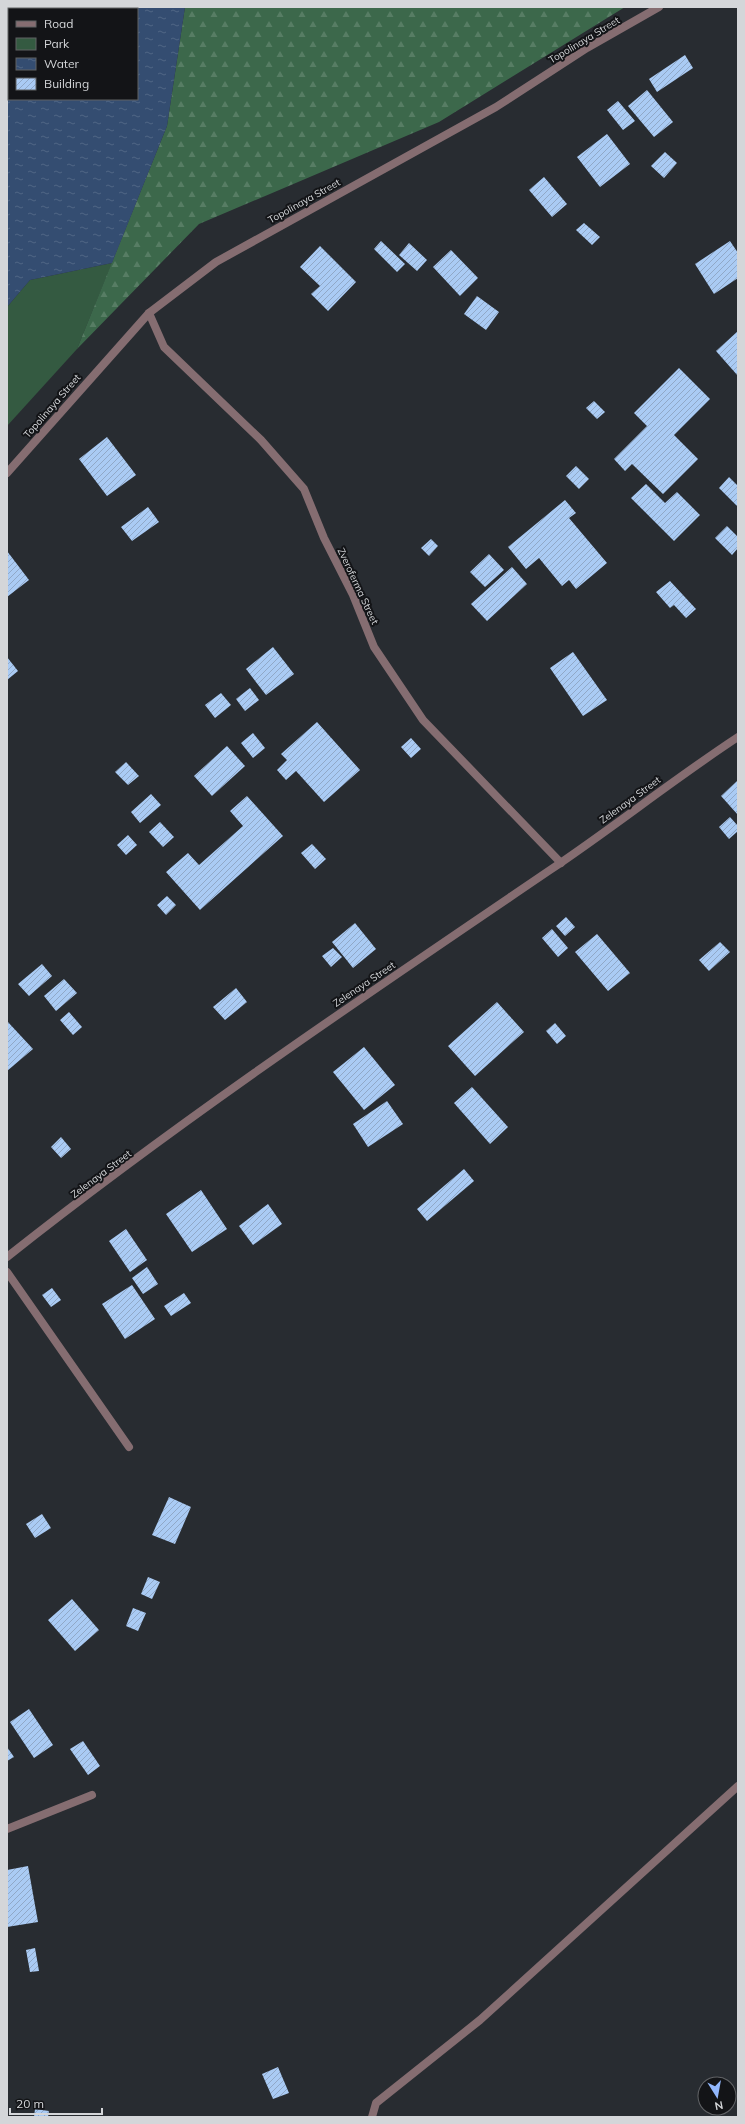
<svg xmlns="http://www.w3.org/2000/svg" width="745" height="2124" viewBox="0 0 745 2124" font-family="Mulish,sans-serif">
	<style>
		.green { fill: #345a41 }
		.forest { fill: url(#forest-firs) }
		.water { fill: url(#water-ripples); fill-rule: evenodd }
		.building { fill: url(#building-hatch) }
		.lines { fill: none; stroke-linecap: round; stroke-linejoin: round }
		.service { stroke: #856d71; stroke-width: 8 }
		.minor { stroke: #856d71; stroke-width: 8 }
		.tertiary { stroke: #856d71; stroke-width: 8 }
		.labels { text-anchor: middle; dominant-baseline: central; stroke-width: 4; stroke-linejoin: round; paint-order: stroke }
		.street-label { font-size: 10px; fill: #d4d6d9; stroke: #131417 }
	</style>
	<defs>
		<pattern id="forest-firs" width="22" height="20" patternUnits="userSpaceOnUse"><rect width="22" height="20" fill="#3c684b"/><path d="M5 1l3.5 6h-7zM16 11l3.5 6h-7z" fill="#577d64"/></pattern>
		<pattern id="water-ripples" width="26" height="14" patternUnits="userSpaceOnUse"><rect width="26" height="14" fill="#344d71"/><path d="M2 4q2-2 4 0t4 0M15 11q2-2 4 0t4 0" fill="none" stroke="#506685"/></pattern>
		<pattern id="building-hatch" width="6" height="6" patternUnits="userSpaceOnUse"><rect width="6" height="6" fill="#aacbf4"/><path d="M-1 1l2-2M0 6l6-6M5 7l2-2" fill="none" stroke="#90a8c7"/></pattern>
	</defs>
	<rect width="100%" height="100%" fill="#282c31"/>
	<!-- green -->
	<path class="green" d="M112 263 77 349 7 426V307L30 280Z"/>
	<!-- forest -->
	<path class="forest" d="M185 7H625L439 122 199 224 77 349 167 126Z"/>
	<!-- water -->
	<path class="water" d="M7 7H185L167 126 112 263 30 280 7 307ZM9 9H137V99H9Z"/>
	<!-- building -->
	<g class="building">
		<path d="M685 55 693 68 657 92 649 79Z"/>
		<path d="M647 90 673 122 654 137 628 106Z"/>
		<path d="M618 101 635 121 623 130 607 110Z"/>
		<path d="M607 134 630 164 600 187 577 157Z"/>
		<path d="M665 152 677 163 664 178 651 166Z"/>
		<path d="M544 177 567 204 552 217 529 190Z"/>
		<path d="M584 223 600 237 592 245 576 230Z"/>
		<path d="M381 241 405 264 397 272 374 249Z"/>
		<path d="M730 241 738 253V278L714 294 695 264Z"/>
		<path d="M409 243 427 260 417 271 399 255Z"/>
		<path d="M320 246 356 282 328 311 311 294 320 286 300 267Z"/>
		<path d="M451 250 478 278 460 296 433 267Z"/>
		<path d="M477 296 499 312 486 330 464 314Z"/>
		<path d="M738 331V376L716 351Z"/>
		<path d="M679 368 710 399 674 435 698 459 663 494 632 464 625 471 614 459 647 426 634 413Z"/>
		<path d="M594 401 605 412 597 419 586 408Z"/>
		<path d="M107 437 136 475 107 496 79 459Z"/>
		<path d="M576 466 589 479 579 489 566 476Z"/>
		<path d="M729 477 738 486V507L719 488Z"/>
		<path d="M646 484 665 503 677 492 700 515 674 541 631 498Z"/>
		<path d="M565 500 576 513 569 518 607 563 576 589 569 580 562 586 539 558 526 569 508 547Z"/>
		<path d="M148 507 159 522 132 541 121 527Z"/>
		<path d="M727 526 738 537V548L732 555 715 538Z"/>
		<path d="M431 539 438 546 429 556 421 548Z"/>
		<path d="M7 551 29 580 7 597Z"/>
		<path d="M489 554 504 570 485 587 470 572Z"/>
		<path d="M512 567 527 584 487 621 471 604Z"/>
		<path d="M670 581 696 609 686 618 674 605 670 608 656 592Z"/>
		<path d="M273 647 294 674 266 695 246 669Z"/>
		<path d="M573 652 607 700 583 716 550 668Z"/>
		<path d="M7 657 18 671 7 680Z"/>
		<path d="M250 688 259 700 245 711 236 699Z"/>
		<path d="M221 693 231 705 215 718 205 705Z"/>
		<path d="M317 722 360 770 324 802 296 771 286 780 277 770 287 760 281 754Z"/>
		<path d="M253 733 265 748 253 758 241 743Z"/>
		<path d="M411 738 421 749 411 758 401 747Z"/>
		<path d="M227 746 245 766 212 796 194 776Z"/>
		<path d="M126 762 139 776 128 785 115 772Z"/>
		<path d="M738 780V815L721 796Z"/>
		<path d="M151 794 161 805 140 823 131 812Z"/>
		<path d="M247 796 283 836 200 910 166 872 188 853 199 865 243 826 230 811Z"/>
		<path d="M730 817 738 826V831L729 839 719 827Z"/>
		<path d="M160 822 174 837 163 847 149 832Z"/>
		<path d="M128 835 137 845 126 855 117 845Z"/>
		<path d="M312 844 326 859 315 869 301 853Z"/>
		<path d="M167 896 176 905 166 915 157 905Z"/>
		<path d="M566 917 575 927 565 936 556 926Z"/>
		<path d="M355 923 376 949 353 968 332 942Z"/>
		<path d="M552 929 568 948 558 957 542 938Z"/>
		<path d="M597 934 630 973 608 991 575 952Z"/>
		<path d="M720 942 730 952 709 971 699 960Z"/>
		<path d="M333 948 342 957 331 967 322 956Z"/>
		<path d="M42 964 52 976 29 996 18 984Z"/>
		<path d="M64 979 77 993 56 1011 44 996Z"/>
		<path d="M236 988 247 1002 225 1020 213 1007Z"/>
		<path d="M497 1002 524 1032 475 1076 448 1046Z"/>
		<path d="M69 1012 82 1027 73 1035 60 1020Z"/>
		<path d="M7 1021 33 1049 7 1071Z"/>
		<path d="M555 1023 566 1036 557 1044 546 1031Z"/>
		<path d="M364 1047 395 1085 364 1110 333 1072Z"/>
		<path d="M472 1087 508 1127 490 1144 454 1103Z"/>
		<path d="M387 1101 403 1124 368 1147 353 1124Z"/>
		<path d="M61 1137 71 1149 61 1158 51 1147Z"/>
		<path d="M464 1169 474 1181 427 1221 417 1209Z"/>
		<path d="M201 1190 227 1229 192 1252 166 1214Z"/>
		<path d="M268 1204 282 1224 253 1245 239 1226Z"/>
		<path d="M126 1229 147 1260 130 1272 109 1241Z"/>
		<path d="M147 1267 158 1284 143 1294 132 1278Z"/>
		<path d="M132 1285 155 1319 125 1339 102 1304Z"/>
		<path d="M52 1288 61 1300 51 1307 42 1295Z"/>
		<path d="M184 1293 191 1303 171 1316 164 1306Z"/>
		<path d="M169 1497 191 1507 175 1544 152 1535Z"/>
		<path d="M42 1514 51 1528 35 1538 26 1524Z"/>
		<path d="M148 1577 160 1582 152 1599 141 1594Z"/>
		<path d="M72 1599 99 1630 75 1651 48 1620Z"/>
		<path d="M133 1608 146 1613 138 1631 126 1626Z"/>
		<path d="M29 1709 53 1745 34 1758 10 1722Z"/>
		<path d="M83 1741 100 1766 88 1775 70 1749Z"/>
		<path d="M7 1747 14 1757 7 1761Z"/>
		<path d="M28 1866 38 1922 7 1927V1870Z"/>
		<path d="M35 1948 39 1971 30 1972 26 1950Z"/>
		<path d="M278 2067 289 2093 273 2099 262 2074Z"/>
		<path d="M35 2109 49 2111 48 2117H34Z"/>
	</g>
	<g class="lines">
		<!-- service -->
		<g class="service">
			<path d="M7 1272 129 1447"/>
			<path d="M372 2117 376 2103 480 2020 738 1786"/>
		</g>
		<!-- minor -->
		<g class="minor">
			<path d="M149 313 164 347 261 440 304 489 324 538 353 595 374 647 423 720 561 863"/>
			<path d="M7 473 149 313 216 262 496 107 587 48 659 7"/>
			<path d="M7 1829 92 1795"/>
		</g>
		<!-- tertiary -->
		<path class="tertiary" d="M7 1257C181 1119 366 995 550 870 614 827 674 779 738 737"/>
	</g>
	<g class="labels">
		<!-- street labels -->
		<g class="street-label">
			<text transform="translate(584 40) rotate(-31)">Topolinaya Street</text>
			<text transform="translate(304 201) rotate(-29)">Topolinaya Street</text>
			<text transform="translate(52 406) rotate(-49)">Topolinaya Street</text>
			<text transform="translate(358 586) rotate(65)">Zveroferma Street</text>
			<text transform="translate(630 800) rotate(-36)">Zelenaya Street</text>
			<text transform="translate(364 984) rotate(-34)">Zelenaya Street</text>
			<text transform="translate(101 1174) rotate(-37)">Zelenaya Street</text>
		</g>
	</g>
	<!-- border -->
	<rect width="745" height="2124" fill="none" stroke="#d4d6d9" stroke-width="16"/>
	<!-- legend -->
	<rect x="8" y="8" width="130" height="92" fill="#131417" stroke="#606265"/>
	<rect x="16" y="21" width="20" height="6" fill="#856d71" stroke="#606265"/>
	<text x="44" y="28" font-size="12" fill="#d4d6d9">Road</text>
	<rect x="16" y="38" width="20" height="12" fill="#345a41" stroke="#606265"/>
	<text x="44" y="48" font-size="12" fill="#d4d6d9">Park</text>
	<rect x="16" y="58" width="20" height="12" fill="url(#water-ripples)" stroke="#606265"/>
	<text x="44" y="68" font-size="12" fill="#d4d6d9">Water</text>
	<rect x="16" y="78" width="20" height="12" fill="url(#building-hatch)" stroke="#606265"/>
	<text x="44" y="88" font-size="12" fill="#d4d6d9">Building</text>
	<!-- north arrow -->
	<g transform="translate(717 2096) rotate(169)"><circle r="19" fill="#131417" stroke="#606265"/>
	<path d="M0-3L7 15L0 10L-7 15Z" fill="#92b7fd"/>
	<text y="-6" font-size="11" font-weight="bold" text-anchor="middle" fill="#d4d6d9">N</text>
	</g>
	<!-- scale -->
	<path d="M10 2108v6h92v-6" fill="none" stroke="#d4d6d9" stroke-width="2"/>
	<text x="16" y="2108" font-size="12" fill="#d4d6d9" stroke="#131417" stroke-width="3" paint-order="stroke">20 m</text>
</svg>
